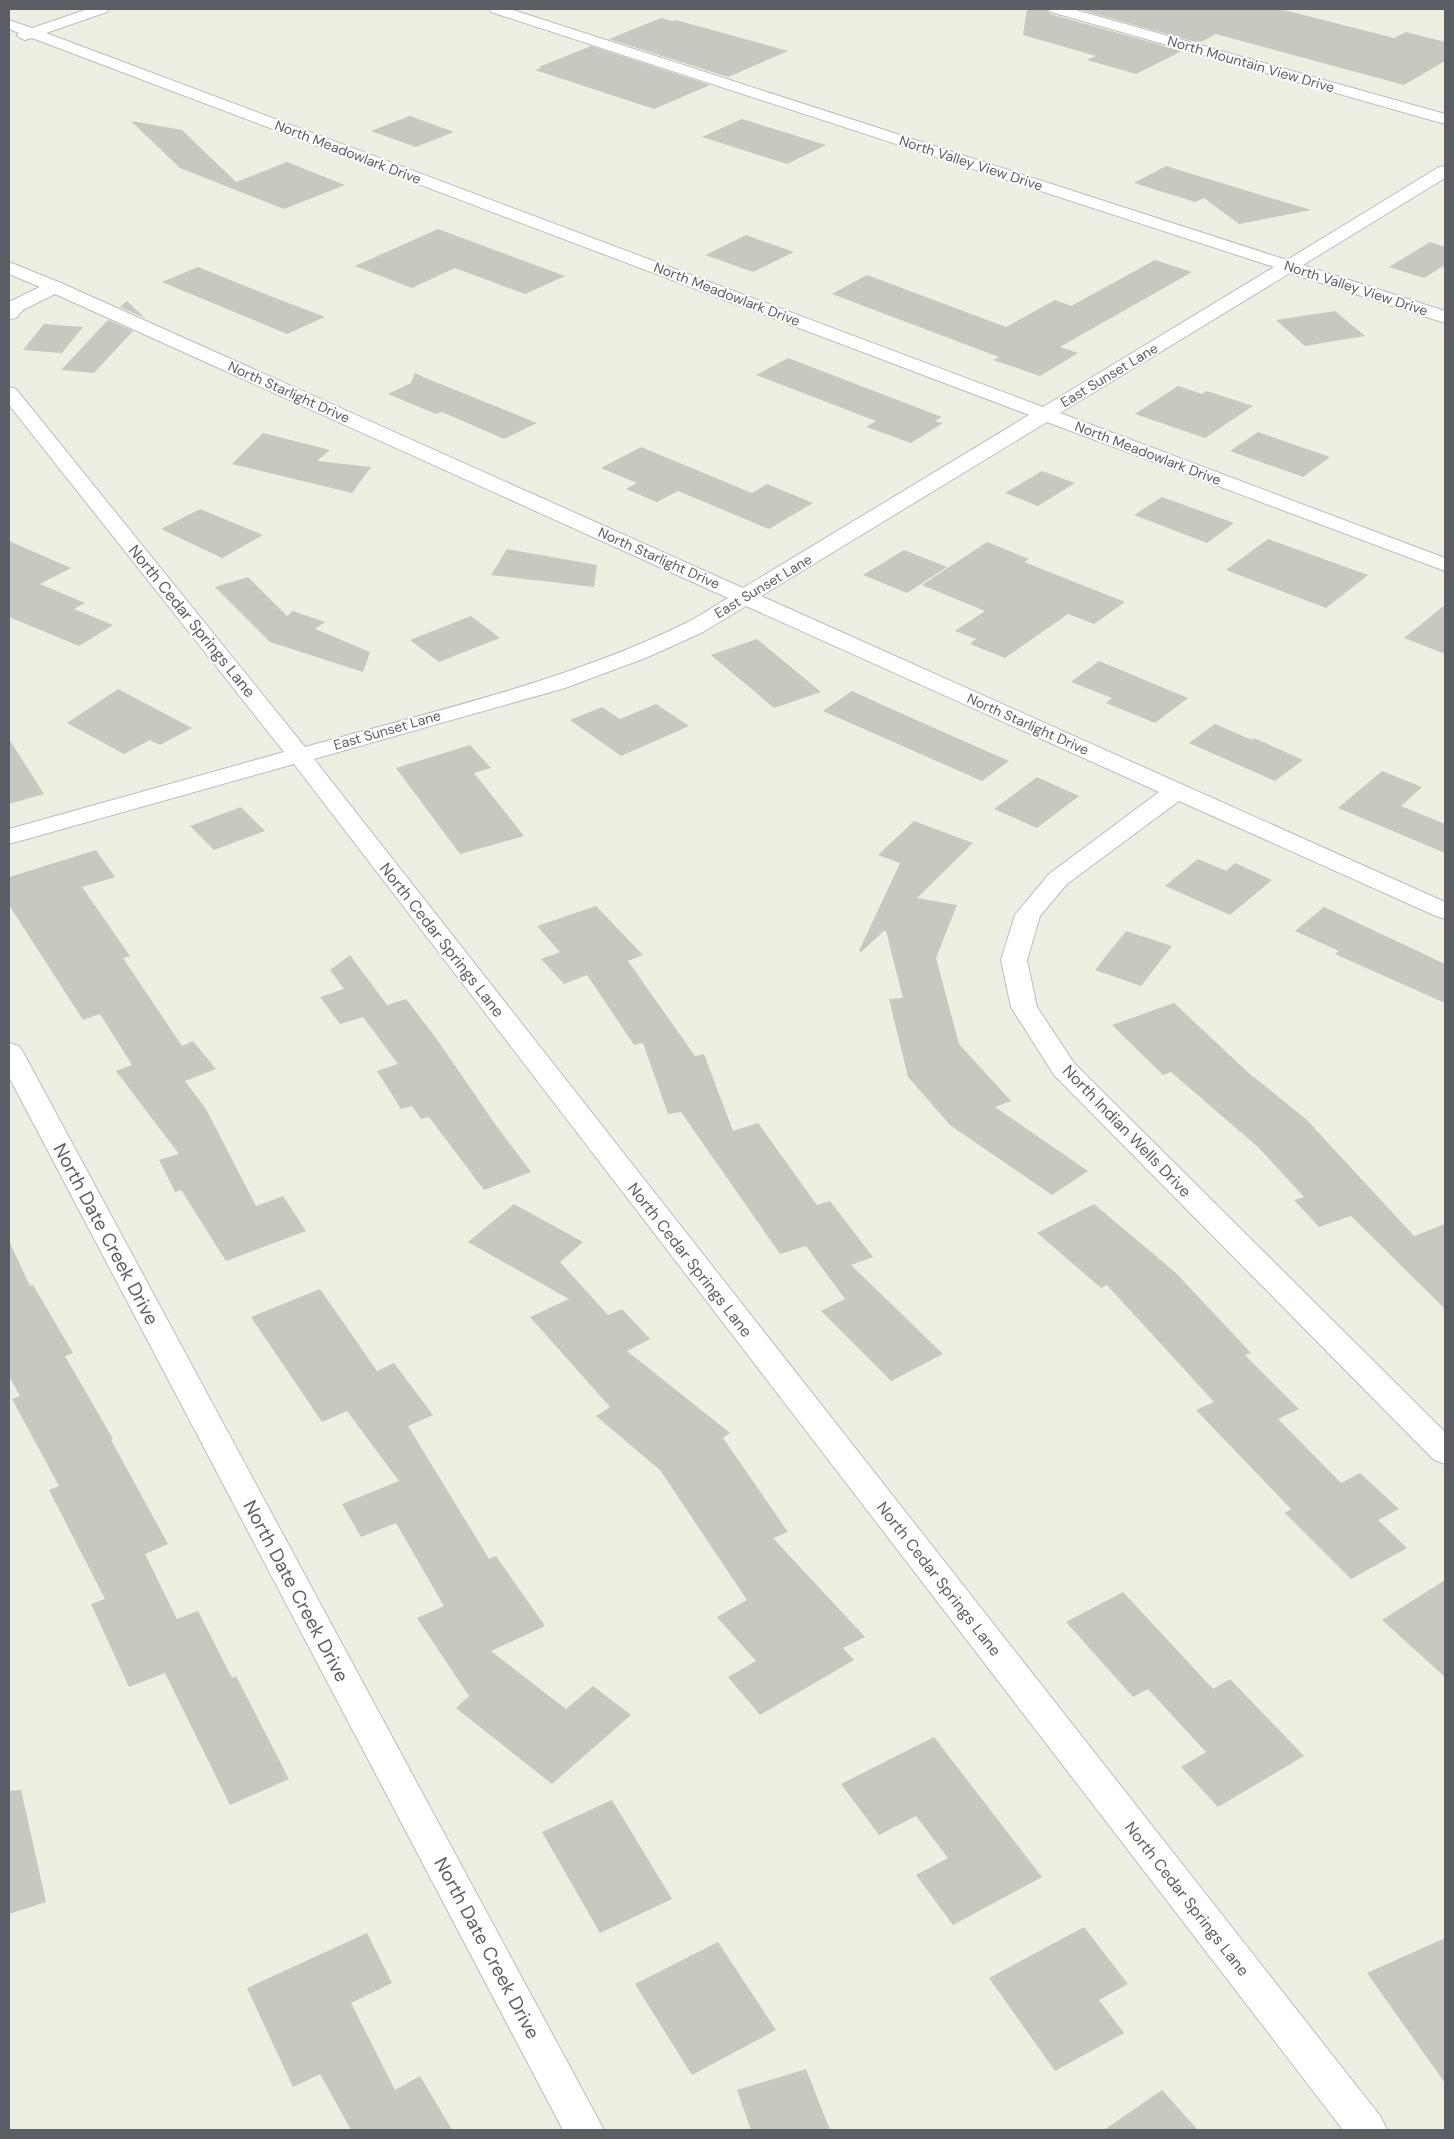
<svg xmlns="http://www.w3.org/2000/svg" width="1454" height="2139" viewBox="0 0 1454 2139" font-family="'DM Sans',sans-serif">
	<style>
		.building { fill: #c9c8c0 }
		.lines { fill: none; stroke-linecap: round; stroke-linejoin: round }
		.minor-casing { stroke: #bbbcc2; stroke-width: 2 }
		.minor { fill: #fff; fill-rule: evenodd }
		.labels { text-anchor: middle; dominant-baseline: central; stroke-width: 4; stroke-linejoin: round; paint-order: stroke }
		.far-street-label { font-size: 14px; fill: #5b5e64; stroke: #fff }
		.street-label { font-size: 16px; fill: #5b5e64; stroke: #fff }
		.near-street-label { font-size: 19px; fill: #5b5e64; stroke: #fff }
	</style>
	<rect width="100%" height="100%" fill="#efeee3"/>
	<!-- building -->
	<g class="building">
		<path d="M1027 9H1047L1050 14 1182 51 1136 74 1087 60 1096 56 1023 35Z"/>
		<path d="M1078 9H1280L1394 38 1406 32 1445 42V61L1404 85 1216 34 1199 43Z"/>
		<path d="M661 18 672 21 676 20 788 51 728 77 609 39Z"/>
		<path d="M591 46 710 85 654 109 535 70 541 68 539 67Z"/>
		<path d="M410 116 454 132 416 147 371 131Z"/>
		<path d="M742 119 826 145 787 164 702 137Z"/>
		<path d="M131 121 182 130 236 182 287 162 345 185 284 209 180 168Z"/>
		<path d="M1166 166 1228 185 1311 210 1239 224 1204 198 1195 202 1134 183Z"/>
		<path d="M438 229 565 276 525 294 455 268 412 288 355 266Z"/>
		<path d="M746 235 794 252 753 272 705 255Z"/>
		<path d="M1430 242 1445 247V265L1424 278 1389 267Z"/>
		<path d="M1155 260 1192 272 1060 347 1078 353 1040 376 993 360 999 357 832 294 867 275 1006 327 1055 300 1071 306Z"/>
		<path d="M198 267 278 299 325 317 287 334 162 282Z"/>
		<path d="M127 301 145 318 120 307Z"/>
		<path d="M1335 311 1365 336 1305 346 1276 320Z"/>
		<path d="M108 320 133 331 94 373 61 370Z"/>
		<path d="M44 324 83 327 62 353 23 350Z"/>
		<path d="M788 358 942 417 935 421 943 423 911 443 866 427 876 421 756 375Z"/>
		<path d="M415 373 423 377 537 423 504 439 442 412 436 414 388 394 411 383Z"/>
		<path d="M1178 386 1202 394 1207 391 1253 406 1205 438 1135 414Z"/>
		<path d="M1258 432 1330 457 1303 477 1230 451Z"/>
		<path d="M263 433 330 450 317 461 371 467 352 493 232 464Z"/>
		<path d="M641 447 752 493 767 484 813 503 769 529 678 491 657 502 626 489 637 483 601 468Z"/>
		<path d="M1042 471 1075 483 1038 506 1005 493Z"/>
		<path d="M1162 497 1234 523 1207 543 1134 515Z"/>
		<path d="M200 509 263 535 222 558 161 529Z"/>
		<path d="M1268 539 1368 575 1326 608 1226 570Z"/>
		<path d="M9 541 71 568 40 584 85 603 74 609 113 625 79 646 9 617Z"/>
		<path d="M987 542 1029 559 1024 562 1125 602 1094 624 1068 614 1005 658 970 644 976 639 955 631 985 611 922 585Z"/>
		<path d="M507 549 597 565 594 587 491 575Z"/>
		<path d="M904 550 947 567 907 593 863 575Z"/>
		<path d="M248 577 287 616 293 611 325 622 315 629 370 652 363 672 270 642 215 587Z"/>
		<path d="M1445 605V654L1404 638Z"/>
		<path d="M471 616 500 638 439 662 410 640Z"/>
		<path d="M757 639 821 692 774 708 711 655Z"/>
		<path d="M1099 661 1188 698 1155 723 1106 703 1112 698 1071 682Z"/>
		<path d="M118 689 192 728 160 745 150 740 124 754 67 723Z"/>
		<path d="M852 691 905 715 1009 761 982 781 823 711Z"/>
		<path d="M656 704 689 726 621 756 570 720 602 707 620 719Z"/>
		<path d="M1215 724 1252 740 1254 738 1303 760 1275 781 1189 743Z"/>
		<path d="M9 739 44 794 9 804Z"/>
		<path d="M470 745 491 768 474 773 524 836 460 854 396 768Z"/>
		<path d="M1382 771 1422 787 1401 806 1445 824V853L1338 808Z"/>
		<path d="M1037 777 1079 796 1037 828 994 809Z"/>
		<path d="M241 807 265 831 214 850 190 826Z"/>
		<path d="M914 821 973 843 917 898 957 905 936 958 959 1044 1011 1101 995 1107 1088 1171 1052 1195 950 1125 908 1077 889 999 903 998 886 931H884L861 952 859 951 900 863 878 855Z"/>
		<path d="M96 850 115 877 82 887 130 956 123 958 182 1046 193 1041 216 1069 185 1081 206 1109 256 1206 283 1196 306 1231 226 1261 181 1190 175 1192 159 1160 179 1154 116 1071 132 1065 100 1014 83 1020 9 905V877Z"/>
		<path d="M1198 859 1226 871 1235 863 1272 880 1230 915 1165 886Z"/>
		<path d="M596 906 643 955 628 961 695 1056 704 1054 733 1131 758 1123 817 1205 830 1201 873 1257 851 1265 943 1354 891 1381 821 1311 845 1299 806 1246 780 1254 681 1112 668 1114 643 1043 634 1045 587 975 564 984 541 959 560 952 537 926Z"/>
		<path d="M1324 907 1445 964V1003L1335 954 1339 951 1295 931Z"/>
		<path d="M1126 931 1172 946 1141 986 1095 970Z"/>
		<path d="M350 955 387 1005 406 999 436 1038 495 1124 531 1172 484 1190 429 1117 421 1119 412 1106 401 1109 377 1071 398 1064 363 1017 340 1024 320 997 344 989 330 970Z"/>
		<path d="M1174 1003 1253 1077H1254L1306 1119 1414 1236 1445 1224V1309L1351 1216 1319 1227 1294 1200 1304 1197 1259 1148 1171 1072 1163 1075 1112 1025Z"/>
		<path d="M514 1204 583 1242 560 1262 608 1315 622 1309 650 1339 627 1351 730 1433 723 1438 788 1532 773 1538 865 1637 843 1648 854 1660 760 1715 728 1677 756 1661 717 1617 747 1600 660 1470 596 1416 610 1407 530 1317 569 1299 468 1242Z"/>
		<path d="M1094 1204 1176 1273 1251 1353 1245 1355 1299 1409 1278 1419 1341 1483 1360 1473 1399 1509 1378 1520 1407 1548 1351 1579 1285 1513 1291 1509 1196 1410 1214 1402 1107 1285 1101 1288 1037 1233Z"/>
		<path d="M9 1241 30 1286 33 1285 73 1353 65 1356 113 1439 111 1440 168 1544 145 1554 177 1619 198 1611 232 1678 236 1676 289 1779 230 1805 165 1673 129 1687 91 1604 105 1599 49 1490 59 1486 12 1399 20 1396 9 1376Z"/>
		<path d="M320 1289 377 1371 394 1363 433 1415 408 1426 489 1559 496 1556 545 1626 491 1651 566 1709 593 1686 631 1715 552 1784 456 1708 469 1696 417 1618 444 1606 396 1523 361 1537 342 1504 399 1481 347 1411 322 1422 251 1317Z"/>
		<path d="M1445 1580V1677L1382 1620Z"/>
		<path d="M1123 1592 1213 1689 1230 1679 1304 1756 1218 1807 1181 1767 1206 1752 1148 1689 1133 1697 1066 1622Z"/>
		<path d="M934 1737 1042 1877 953 1925 916 1875 948 1858 916 1816 879 1835 841 1784Z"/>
		<path d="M21 1790 46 1902 9 1914V1791Z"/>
		<path d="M612 1800 672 1899 600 1933 542 1832Z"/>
		<path d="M1084 1927 1128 1984 1099 2000 1124 2033 1055 2071 989 1978Z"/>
		<path d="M367 1933 392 1983 351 2003 395 2090 420 2076 452 2130H351L320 2074 293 2087 247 1988Z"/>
		<path d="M1445 1938V2083L1367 1973Z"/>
		<path d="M718 1942 776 2030 692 2075 635 1984Z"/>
		<path d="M806 2069 830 2130H751L737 2090Z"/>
		<path d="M1162 2090 1198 2130H1104Z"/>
	</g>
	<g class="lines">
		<!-- minor casing -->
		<g class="minor-casing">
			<g id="minor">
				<path d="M88 9H109L107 12 46 33 1043 407 1274 267 491 12 489 9H510L1287 260 1439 167 1445 166V178L1303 265 1445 311V323L1290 273 1060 413 1445 558V571L1047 422 761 596 1445 902V919L1436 916 1179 801 1067 884 1040 916 1027 960 1037 1007 1074 1063 1445 1432V1464L1434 1460 1054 1075 1011 1007 1001 960 1015 915 1019 910 1049 874 1159 792 746 606 703 632 648 657 565 688 314 759 1381 2117 1387 2130H1343L294 764 9 844V829L284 752 9 405V387L16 389 305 747C433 711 566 682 686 623 700 616 714 606 728 598L55 294 23 310 16 318 9 319V302L40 287 9 274V262L61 283 743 588 1029 415 32 38 25 40 20 38 17 35 19 33 9 29V20L32 28Z"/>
				<path d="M1049 9H1072L1445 114V124L1051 12Z"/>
				<path d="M9 1043 19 1046 23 1052 604 2130H563L9 1077Z"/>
			</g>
		</g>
		<!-- minor -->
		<use href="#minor" class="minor"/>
	</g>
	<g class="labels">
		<!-- far-street labels -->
		<g class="far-street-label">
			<text transform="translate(1251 64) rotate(16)">North Mountain View Drive</text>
			<text transform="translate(348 152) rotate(21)">North Meadowlark Drive</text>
			<text transform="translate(971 163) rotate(18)">North Valley View Drive</text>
			<text transform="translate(1356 288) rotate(18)">North Valley View Drive</text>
			<text transform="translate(727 294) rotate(21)">North Meadowlark Drive</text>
			<text transform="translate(1109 375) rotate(-31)">East Sunset Lane</text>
			<text transform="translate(289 392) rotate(24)">North Starlight Drive</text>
			<text transform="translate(1148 453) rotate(21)">North Meadowlark Drive</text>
			<text transform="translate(659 558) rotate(24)">North Starlight Drive</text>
			<text transform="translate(763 586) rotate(-31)">East Sunset Lane</text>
			<text transform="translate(1028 724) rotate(24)">North Starlight Drive</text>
			<text transform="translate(387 730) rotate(-16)">East Sunset Lane</text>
		</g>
		<!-- street labels -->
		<g class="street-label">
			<text transform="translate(192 621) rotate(51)">North Cedar Springs Lane</text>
			<text transform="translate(442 940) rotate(52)">North Cedar Springs Lane</text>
			<text transform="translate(1127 1131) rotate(46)">North Indian Wells Drive</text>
			<text transform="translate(690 1260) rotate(52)">North Cedar Springs Lane</text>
			<text transform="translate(939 1579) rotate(52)">North Cedar Springs Lane</text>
			<text transform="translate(1187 1899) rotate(52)">North Cedar Springs Lane</text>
		</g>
		<!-- near-street labels -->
		<g class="near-street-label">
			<text transform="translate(106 1234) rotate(62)">North Date Creek Drive</text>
			<text transform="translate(296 1591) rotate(62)">North Date Creek Drive</text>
			<text transform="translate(487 1948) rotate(62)">North Date Creek Drive</text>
		</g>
	</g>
	<!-- border -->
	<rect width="1454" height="2139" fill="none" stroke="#5b5e64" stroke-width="20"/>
</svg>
